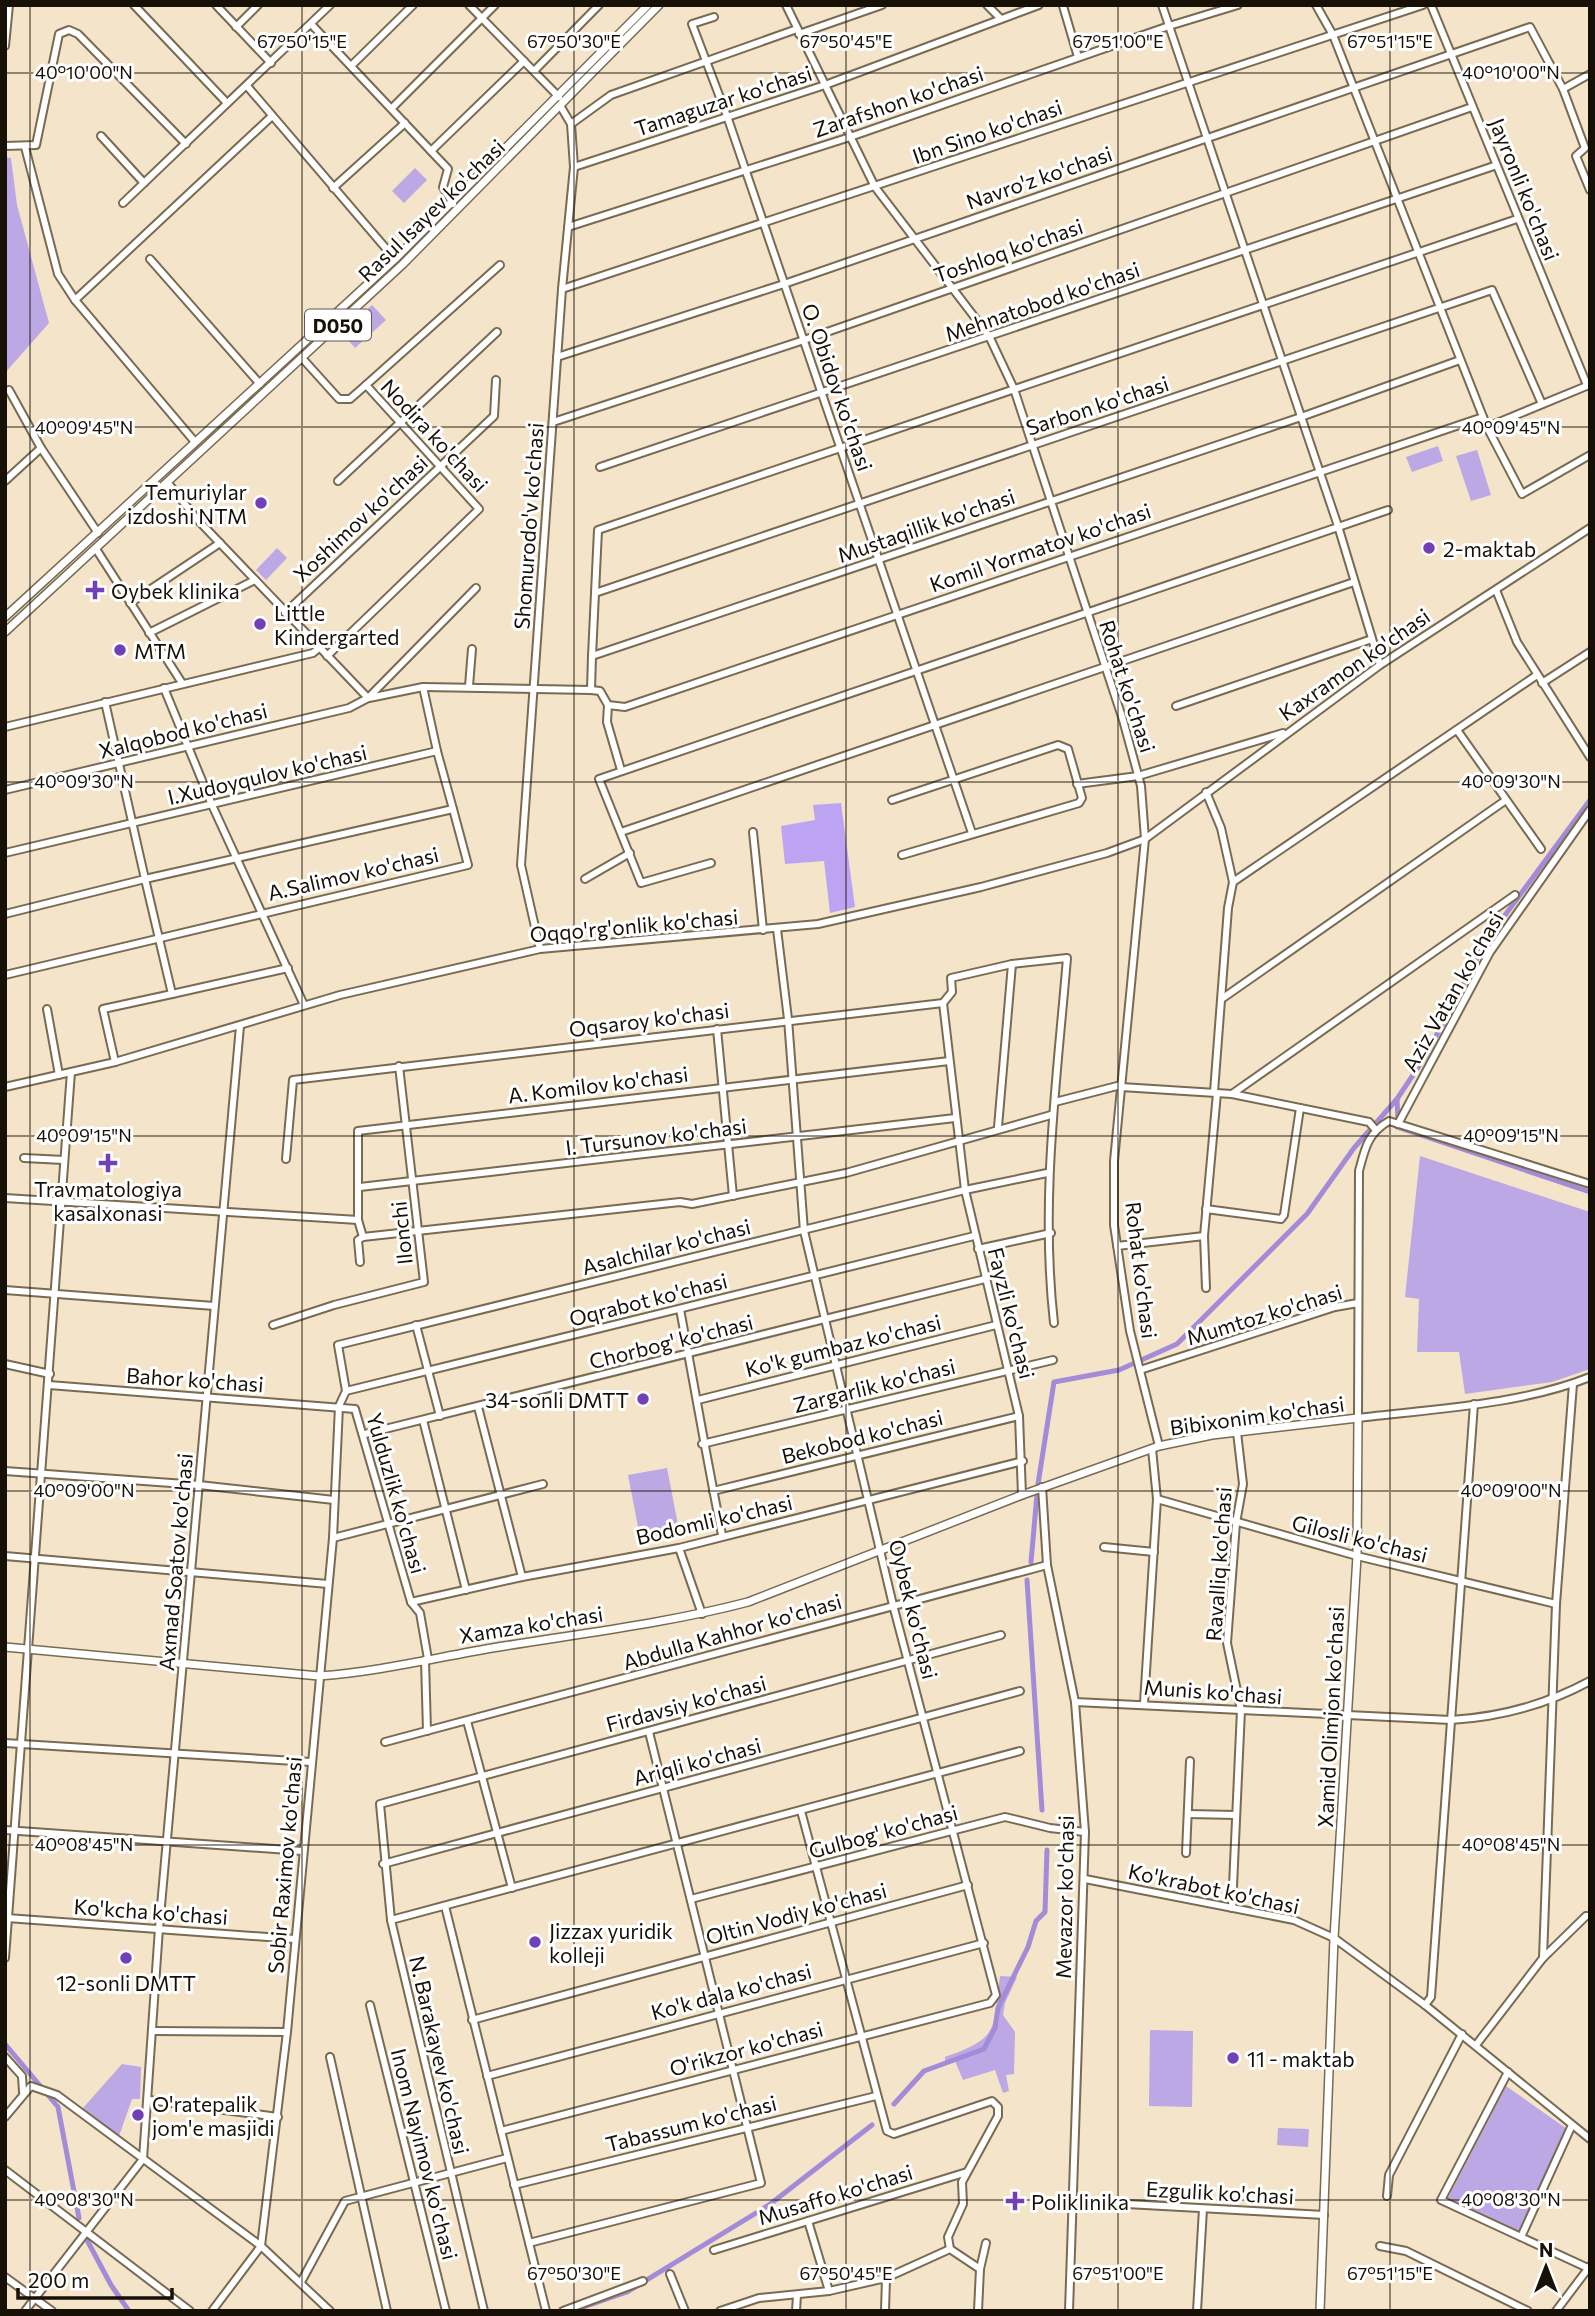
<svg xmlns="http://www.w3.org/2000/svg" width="1595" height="2316" viewBox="0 0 1595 2316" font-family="Commissioner,sans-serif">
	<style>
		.green { fill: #bba8e4 }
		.forest { fill: #bda4f3 }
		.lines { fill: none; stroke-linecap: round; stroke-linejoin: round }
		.canal { stroke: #a48bd7; stroke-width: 5 }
		.minor-casing { stroke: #786b52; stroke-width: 10 }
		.major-casing { stroke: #786b52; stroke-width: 10 }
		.minor { stroke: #fff; stroke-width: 6 }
		.major { stroke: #fff; stroke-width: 7 }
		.ticks { fill: none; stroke: #161007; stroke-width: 2; stroke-opacity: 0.45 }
		.poi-dot { fill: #7140b7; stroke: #fff; stroke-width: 2.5 }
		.labels { text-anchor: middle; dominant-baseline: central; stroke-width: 6; stroke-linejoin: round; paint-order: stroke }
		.shield { fill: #fff; stroke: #5c5851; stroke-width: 2 }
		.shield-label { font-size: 19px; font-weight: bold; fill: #161007 }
		.street-label { font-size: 21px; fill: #161007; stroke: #fff }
		.poi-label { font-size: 21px; fill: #161007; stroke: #fff; text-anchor: start }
		.ticks-label { font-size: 18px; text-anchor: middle; fill: #161007; stroke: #fff; stroke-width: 6; stroke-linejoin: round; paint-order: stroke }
	</style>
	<rect width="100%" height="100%" fill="#f4e4c9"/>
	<!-- green -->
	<g class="green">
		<path d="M5 157 11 158 17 205 49 323 5 373Z"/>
		<path d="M415 168 427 180 404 203 392 191Z"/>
		<path d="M372 305 386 320 355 348 342 333Z"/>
		<path d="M1438 446 1443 461 1412 472 1406 457Z"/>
		<path d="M1477 450 1491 495 1471 501 1456 456Z"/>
		<path d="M277 548 287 558 266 580 256 570Z"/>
		<path d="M1420 1156 1590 1212V1369L1552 1382 1465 1394 1459 1352H1417L1419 1299 1405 1297Z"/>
		<path d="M667 1468 680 1535 641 1542 628 1475Z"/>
		<path d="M1000 1976 1017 1977 1005 2003 1003 2015 1015 2032 1014 2074 1006 2075 1009 2091 1003 2093 995 2070 963 2080 955 2061 945 2064V2057C1000 2038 993 2030 1000 1976Z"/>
		<path d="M1150 2030 1193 2031 1192 2107 1149 2106Z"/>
		<path d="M122 2064 141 2067 140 2099H132L119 2136 83 2108Z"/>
		<path d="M1506 2086 1567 2129 1519 2231 1448 2198Z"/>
		<path d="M1278 2128 1309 2129 1308 2147 1277 2145Z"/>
	</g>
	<!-- forest -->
	<path class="forest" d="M841 803 855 907 830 913 824 861 785 864 781 826 815 820 813 805Z"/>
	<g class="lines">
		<!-- canal -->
		<g class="canal">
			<path d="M1397 1099 1398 1122"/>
			<path d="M1397 1127 1590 1192"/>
			<path d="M1038 1484 1054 1382 1119 1370 1177 1344 1307 1214 1354 1148 1397 1099 1425 1057 1486 941 1590 800"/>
			<path d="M1031 1562 1037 1494"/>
			<path d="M1027 1580 1042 1810"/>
			<path d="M5 2044 58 2107 79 2218"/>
			<path d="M894 2104 924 2071 984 2049 995 2028 998 2008 1028 1947 1036 1921 1045 1912 1047 1850"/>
			<path d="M87 2240 111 2285 129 2311"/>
			<path d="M572 2311 627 2292 769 2205 872 2125"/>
		</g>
		<!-- minor casing -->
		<g class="minor-casing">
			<g id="minor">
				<path d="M134 5 227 103"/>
				<path d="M216 5 271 63"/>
				<path d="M469 5 559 97"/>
				<path d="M786 5 875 187 989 336 1014 389 1123 720 1141 786 1145 839 1114 1161V1225L1130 1331 1159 1446"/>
				<path d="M987 5 1001 19"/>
				<path d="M1162 5 1338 526 1380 665"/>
				<path d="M1316 5 1333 35 1487 427 1522 494 1590 455"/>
				<path d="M1431 5 1587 385"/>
				<path d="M1063 6 1078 57"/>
				<path d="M714 17 692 24 727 116 972 833"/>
				<path d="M311 24 448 169 443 187 453 204"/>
				<path d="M236 27 258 5"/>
				<path d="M799 34 882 5"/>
				<path d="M5 46 9 5"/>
				<path d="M351 66 413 5"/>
				<path d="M534 71 599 5"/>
				<path d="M247 86 395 259"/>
				<path d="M1563 89 1590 74"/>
				<path d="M392 108 495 5"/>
				<path d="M571 124 611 95 797 29"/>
				<path d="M101 136 144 183"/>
				<path d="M5 146 36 145 59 34 69 30 78 34 186 144"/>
				<path d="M25 147 58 274 75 300 195 442"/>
				<path d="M431 151 524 61"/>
				<path d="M574 167 825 85 1039 5"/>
				<path d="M333 188 405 123"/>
				<path d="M123 203 330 5"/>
				<path d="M568 227 850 137 1169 26 1238 5"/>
				<path d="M150 259 260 384"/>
				<path d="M562 289 1423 5"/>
				<path d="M75 300 272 116"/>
				<path d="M557 357 784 284 1530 27 1563 89 1585 148 1576 156 1590 190"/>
				<path d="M302 358 339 399H350L366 385 479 509 327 656"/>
				<path d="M366 385 500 265"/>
				<path d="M9 390 41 448 98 533"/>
				<path d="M553 422 804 340 1472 107"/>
				<path d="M1487 427 1589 385"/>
				<path d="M600 467 1494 166"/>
				<path d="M5 481 41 448"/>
				<path d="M338 481 497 332"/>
				<path d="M168 483 196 518 368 698"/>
				<path d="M96 549 182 683"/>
				<path d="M1496 590 1517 642 1590 757"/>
				<path d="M595 593 1492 290 1542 404"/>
				<path d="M130 603 220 543"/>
				<path d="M285 613 494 416 496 380"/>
				<path d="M149 633 255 580"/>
				<path d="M592 656 598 530 1517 219"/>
				<path d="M1542 683 1590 652"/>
				<path d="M469 686 472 649"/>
				<path d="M423 687 591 690 592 656 1301 417 1460 360"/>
				<path d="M164 688 212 805 304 1005"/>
				<path d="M591 690 600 691 608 705 607 722 621 770"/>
				<path d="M369 698 423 687 437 751"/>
				<path d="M608 705 625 707 1483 417"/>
				<path d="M1176 706 1372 639"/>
				<path d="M5 727 313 653 319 648"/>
				<path d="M1457 730 1541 849"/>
				<path d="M1077 784 1138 776 1283 733"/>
				<path d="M5 790 349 708 368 698 476 588"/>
				<path d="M1206 792 1221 828 1233 882 1228 908 1214 1092"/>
				<path d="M892 800 1058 745 1068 749 1082 798 1079 803 902 855"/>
				<path d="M621 832 1354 582"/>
				<path d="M753 832 763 930"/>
				<path d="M5 853 437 751 453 809"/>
				<path d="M711 863 641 883 599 779 1388 510"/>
				<path d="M585 879 630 853"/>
				<path d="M1233 882 1537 675"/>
				<path d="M5 914 145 879 172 994 103 1009 115 1062"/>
				<path d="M540 949 521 865 562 289 574 167 571 124 561 107"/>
				<path d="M5 975 468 865 453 809 145 879 105 702"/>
				<path d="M172 994 288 968"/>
				<path d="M1223 998 1506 800"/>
				<path d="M943 1003 965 1190 1019 1416 1022 1495"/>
				<path d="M47 1009 59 1075"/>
				<path d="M717 1029 733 1196"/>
				<path d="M5 1087 115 1062 340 995 540 949 818 924 981 887 1107 853 1145 839 1380 665 1590 528"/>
				<path d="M1121 1087 1232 1094 1369 1122 1375 1129"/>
				<path d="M1232 1094 1515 895"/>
				<path d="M1055 1102 1121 1085"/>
				<path d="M1398 1124 1490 952 1590 810"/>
				<path d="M998 1127 1012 964"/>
				<path d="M24 1158 64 1160"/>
				<path d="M286 1159 293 1080 943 1003 952 992 951 978 1012 964 1067 958C1057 1079 1040 1200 1054 1323"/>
				<path d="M1590 1184 1389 1121C1368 1133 1365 1148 1359 1171L1358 1418C1432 1409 1520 1405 1590 1377"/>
				<path d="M360 1187 955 1118"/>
				<path d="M5 1198 358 1220"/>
				<path d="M1206 1209 1281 1219 1284 1215 1300 1108"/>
				<path d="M1204 1236 1217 1093"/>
				<path d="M363 1237 358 1220V1131L949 1061"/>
				<path d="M1117 1246 1204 1236 1206 1288"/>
				<path d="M978 1249 1051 1233"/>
				<path d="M360 1262 358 1240 363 1237 680 1202 692 1204 846 1173 1051 1115"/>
				<path d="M5 1290 214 1306"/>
				<path d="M680 1309C694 1385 707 1460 722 1535"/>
				<path d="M273 1325 334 1305 424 1282 399 1066"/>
				<path d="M416 1325 440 1416"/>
				<path d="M5 1364 50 1374"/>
				<path d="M1140 1370 1335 1307 1358 1303"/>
				<path d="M49 1385 355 1409 411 1602 420 1613 428 1659"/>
				<path d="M346 1391 338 1345 965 1190 1047 1173"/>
				<path d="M698 1400 996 1325"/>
				<path d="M478 1407 522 1577"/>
				<path d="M423 1420 466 1590"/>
				<path d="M365 1434 985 1279"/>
				<path d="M702 1444 1053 1360"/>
				<path d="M5 1471 199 1485 334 1500"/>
				<path d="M1042 1487 1047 1565 1075 1702 1085 1832 1069 2311"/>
				<path d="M713 1491 1019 1416"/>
				<path d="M1157 1499 1357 1556 1556 1604"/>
				<path d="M333 1538 543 1484"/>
				<path d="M1104 1547 1154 1552"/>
				<path d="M679 1548 702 1614"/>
				<path d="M5 1556 328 1584"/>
				<path d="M411 1602 522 1577 679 1548 1023 1461"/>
				<path d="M425 1660 427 1731"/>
				<path d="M1075 1702 1451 1720C1501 1717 1546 1705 1590 1681"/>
				<path d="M1144 1703 1157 1499 1152 1449"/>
				<path d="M467 1721 512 1888"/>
				<path d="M385 1742 1047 1565"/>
				<path d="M5 1743 311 1762"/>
				<path d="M801 1811 887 2131 894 2134 992 2101 998 2107V2116L962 2182 963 2204 948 2237 950 2249"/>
				<path d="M1188 1814 1236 1815"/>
				<path d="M5 1830 302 1851"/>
				<path d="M1186 1853 1190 1761"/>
				<path d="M383 1864 1020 1691"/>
				<path d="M1085 1879 1294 1920 1334 1938 1425 2005 1590 2139"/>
				<path d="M691 1899 1005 1817 1050 1828 1085 1832"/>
				<path d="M445 1906 546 2311"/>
				<path d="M1232 1908 1241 1710 1227 1643 1236 1523 1243 1484 1237 1432"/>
				<path d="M7 1918 295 1939"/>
				<path d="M391 1920 1020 1751"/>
				<path d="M5 1958 71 1072"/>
				<path d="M1543 1958 1586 1916H1590"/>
				<path d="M370 2005 446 2311"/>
				<path d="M1425 2005 1431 1997 1474 1404"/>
				<path d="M472 2020 968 1885"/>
				<path d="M154 2031 287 2032"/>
				<path d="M1476 2045 1543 1958 1556 1604 1573 1384"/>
				<path d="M5 2057 22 2076 23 2092"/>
				<path d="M330 2057 387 2311"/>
				<path d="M1508 2072 1441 2200 1590 2269"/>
				<path d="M487 2076 984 1943"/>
				<path d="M149 2100 278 2117"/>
				<path d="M5 2117 31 2086 57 2095 261 2246 330 2311"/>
				<path d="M501 2131 990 2003 996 1995 893 1605 804 1231 788 1019 777 929"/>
				<path d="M5 2170 190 2311"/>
				<path d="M514 2185 876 2096"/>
				<path d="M1387 2196 1389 2175 1462 2034"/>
				<path d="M1072 2201 1324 2215"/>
				<path d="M808 2221 829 2291"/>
				<path d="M1521 2237 1572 2125"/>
				<path d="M529 2243 761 2183 649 1732"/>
				<path d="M1380 2246 1406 2251 1528 2311"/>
				<path d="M714 2250 967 2172"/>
				<path d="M670 2274 685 2311"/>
				<path d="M5 2277 52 2311"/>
				<path d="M301 2282 345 2201 507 2158"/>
				<path d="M25 2311 143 2159 159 1928 240 1026"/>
				<path d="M212 2311 261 2246 287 2032 333 1538 339 1406 346 1391 974 1236"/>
				<path d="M484 2311 391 1920 380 1804 1001 1635"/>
				<path d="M563 2311 643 2281"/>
				<path d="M720 2311 759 2298 829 2291 886 2278 950 2249 980 2269"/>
				<path d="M796 2311 797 2295"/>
				<path d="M885 2311 886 2278"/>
				<path d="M978 2311 980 2269 986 2243"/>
				<path d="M1197 2311 1203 2209"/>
				<path d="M1556 2311 1590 2266"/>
			</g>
		</g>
		<!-- major casing -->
		<g class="major-casing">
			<g id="major">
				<path d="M5 617 395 259 648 5"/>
				<path d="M5 632 403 264 659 5"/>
				<path d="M5 1647 319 1676C377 1672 434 1658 492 1648 577 1634 664 1624 748 1602L1022 1495 1159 1446 1212 1435 1358 1418 1357 1556 1334 1938 1320 2311"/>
			</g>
		</g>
		<!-- minor -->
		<use href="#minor" class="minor"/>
		<!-- major -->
		<use href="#major" class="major"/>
	</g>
	<!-- ticks -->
	<path class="ticks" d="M30 5V2311M302 5V2311M574 5V2311M846 5V2311M1118 5V2311M1390 5V2311M5 73H1590M5 427H1590M5 782H1590M5 1136H1590M5 1491H1590M5 1845H1590M5 2200H1590"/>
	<!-- markers -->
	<g class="poi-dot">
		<circle cx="261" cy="503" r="7"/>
		<circle cx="1429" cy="548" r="7"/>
		<path d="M91.5 579.5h7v7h7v7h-7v7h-7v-7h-7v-7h7z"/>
		<circle cx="260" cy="624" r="7"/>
		<circle cx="120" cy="650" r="7"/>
		<path d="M104.5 1152.5h7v7h7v7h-7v7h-7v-7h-7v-7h7z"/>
		<circle cx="643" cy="1399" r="7"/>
		<circle cx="535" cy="1942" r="7"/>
		<circle cx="126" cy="1958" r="7"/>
		<circle cx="1233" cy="2058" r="7"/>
		<circle cx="138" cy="2115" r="7"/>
		<path d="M1011.5 2190.5h7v7h7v7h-7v7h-7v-7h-7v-7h7z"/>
	</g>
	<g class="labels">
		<!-- shield labels -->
		<rect class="shield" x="305" y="309.5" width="66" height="31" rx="5"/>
		<g class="shield-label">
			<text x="338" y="325">D050</text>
		</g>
		<!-- street labels -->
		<g class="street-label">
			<text transform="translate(723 100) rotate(-18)">Tamaguzar ko'chasi</text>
			<text transform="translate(898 101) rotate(-19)">Zarafshon ko'chasi</text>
			<text transform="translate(987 131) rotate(-19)">Ibn Sino ko'chasi</text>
			<text transform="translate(1039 177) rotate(-19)">Navro'z ko'chasi</text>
			<text transform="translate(1525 189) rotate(68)">Jayronli ko'chasi</text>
			<text transform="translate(431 210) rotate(-44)">Rasul Isayev ko'chasi</text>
			<text transform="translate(1008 250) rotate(-19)">Toshloq ko'chasi</text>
			<text transform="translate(1042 301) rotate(-19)">Mehnatobod ko'chasi</text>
			<text transform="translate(838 387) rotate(71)">O. Obidov ko'chasi</text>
			<text transform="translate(1097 405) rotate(-18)">Sarbon ko'chasi</text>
			<text transform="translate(435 435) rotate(47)">Nodira ko'chasi</text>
			<text transform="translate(360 518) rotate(-43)">Xoshimov ko'chasi</text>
			<text transform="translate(926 525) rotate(-19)">Mustaqillik ko'chasi</text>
			<text transform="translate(528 526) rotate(-86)">Shomurodo'v ko'chasi</text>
			<text transform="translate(1040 547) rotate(-19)">Komil Yormatov ko'chasi</text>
			<text transform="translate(1354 664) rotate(-35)">Kaxramon ko'chasi</text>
			<text transform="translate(1128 686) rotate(72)">Rohat ko'chasi</text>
			<text transform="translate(183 730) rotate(-14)">Xalqobod ko'chasi</text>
			<text transform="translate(267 774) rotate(-13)">I.Xudoyqulov ko'chasi</text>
			<text transform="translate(353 873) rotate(-13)">A.Salimov ko'chasi</text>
			<text transform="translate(634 925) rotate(-5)">Oqqo'rg'onlik ko'chasi</text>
			<text transform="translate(1452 991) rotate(-60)">Aziz Vatan ko'chasi</text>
			<text transform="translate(649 1019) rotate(-7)">Oqsaroy ko'chasi</text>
			<text transform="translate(598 1084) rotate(-7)">A. Komilov ko'chasi</text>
			<text transform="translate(656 1136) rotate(-7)">I. Tursunov ko'chasi</text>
			<text transform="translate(401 1233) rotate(-96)">Ilonchi</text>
			<text transform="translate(666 1246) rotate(-14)">Asalchilar ko'chasi</text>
			<text transform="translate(1142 1270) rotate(83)">Rohat ko'chasi</text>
			<text transform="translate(648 1299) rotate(-14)">Oqrabot ko'chasi</text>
			<text transform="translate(1012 1313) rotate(76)">Fayzli ko'chasi</text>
			<text transform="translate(1264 1314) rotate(-17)">Mumtoz ko'chasi</text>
			<text transform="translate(671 1341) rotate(-14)">Chorbog' ko'chasi</text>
			<text transform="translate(843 1345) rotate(-14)">Ko'k gumbaz ko'chasi</text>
			<text transform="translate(195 1379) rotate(4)">Bahor ko'chasi</text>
			<text transform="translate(874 1385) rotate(-14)">Zargarlik ko'chasi</text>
			<text transform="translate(1257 1415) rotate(-8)">Bibixonim ko'chasi</text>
			<text transform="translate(862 1436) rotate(-14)">Bekobod ko'chasi</text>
			<text transform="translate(397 1493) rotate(74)">Yulduzlik ko'chasi</text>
			<text transform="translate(714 1519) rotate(-13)">Bodomli ko'chasi</text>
			<text transform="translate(1360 1538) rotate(14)">Gilosli ko'chasi</text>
			<text transform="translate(175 1562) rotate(-85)">Axmad Soatov ko'chasi</text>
			<text transform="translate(1218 1564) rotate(-86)">Ravalliq ko'chasi</text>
			<text transform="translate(914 1609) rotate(76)">Oybek ko'chasi</text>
			<text transform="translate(531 1624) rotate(-9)">Xamza ko'chasi</text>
			<text transform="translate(732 1631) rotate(-16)">Abdulla Kahhor ko'chasi</text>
			<text transform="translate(1213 1691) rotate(4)">Munis ko'chasi</text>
			<text transform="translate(686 1703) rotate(-15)">Firdavsiy ko'chasi</text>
			<text transform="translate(1330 1717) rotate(-87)">Xamid Olimjon ko'chasi</text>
			<text transform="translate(697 1761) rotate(-15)">Ariqli ko'chasi</text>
			<text transform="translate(883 1831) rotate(-15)">Gulbog' ko'chasi</text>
			<text transform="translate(284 1865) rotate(-85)">Sobir Raximov ko'chasi</text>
			<text transform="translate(1214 1888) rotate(12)">Ko'krabot ko'chasi</text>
			<text transform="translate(1064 1897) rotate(-89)">Mevazor ko'chasi</text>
			<text transform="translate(151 1911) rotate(4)">Ko'kcha ko'chasi</text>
			<text transform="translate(796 1913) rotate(-15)">Oltin Vodiy ko'chasi</text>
			<text transform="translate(731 1991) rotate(-15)">Ko'k dala ko'chasi</text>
			<text transform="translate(746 2048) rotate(-15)">O'rikzor ko'chasi</text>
			<text transform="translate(440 2055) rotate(77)">N. Barakayev ko'chasi</text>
			<text transform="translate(691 2123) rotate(-14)">Tabassum ko'chasi</text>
			<text transform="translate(425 2154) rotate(76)">Inom Nayimov ko'chasi</text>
			<text transform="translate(1220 2192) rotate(3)">Ezgulik ko'chasi</text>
			<text transform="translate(835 2194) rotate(-17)">Musaffo ko'chasi</text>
		</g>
		<!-- poi labels -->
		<g class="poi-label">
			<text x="247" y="491" text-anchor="end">Temuriylar<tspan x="247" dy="24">izdoshi NTM</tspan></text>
			<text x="1443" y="548">2-maktab</text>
			<text x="111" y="590">Oybek klinika</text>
			<text x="274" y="612">Little<tspan x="274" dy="24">Kindergarted</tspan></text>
			<text x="134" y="650">MTM</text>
			<text x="108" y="1188" text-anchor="middle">Travmatologiya<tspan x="108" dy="24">kasalxonasi</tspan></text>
			<text x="629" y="1399" text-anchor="end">34-sonli DMTT</text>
			<text x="549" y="1930">Jizzax yuridik<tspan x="549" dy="24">kolleji</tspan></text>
			<text x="126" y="1982" text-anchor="middle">12-sonli DMTT</text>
			<text x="1247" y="2058">11 - maktab</text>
			<text x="152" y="2103">O'ratepalik<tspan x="152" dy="24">jom'e masjidi</tspan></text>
			<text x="1031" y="2201">Poliklinika</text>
		</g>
	</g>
	<g class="ticks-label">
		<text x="302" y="48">67°50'15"E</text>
		<text x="574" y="48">67°50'30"E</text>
		<text x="846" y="48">67°50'45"E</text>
		<text x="1118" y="48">67°51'00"E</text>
		<text x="1390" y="48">67°51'15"E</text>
		<text x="84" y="79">40°10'00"N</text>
		<text x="1511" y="79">40°10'00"N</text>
		<text x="84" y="434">40°09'45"N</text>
		<text x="1511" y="434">40°09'45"N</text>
		<text x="84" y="788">40°09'30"N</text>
		<text x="1511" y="788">40°09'30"N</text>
		<text x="84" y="1142">40°09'15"N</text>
		<text x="1511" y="1142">40°09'15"N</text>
		<text x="84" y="1497">40°09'00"N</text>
		<text x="1511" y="1497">40°09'00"N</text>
		<text x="84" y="1851">40°08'45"N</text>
		<text x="1511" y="1851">40°08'45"N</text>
		<text x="84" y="2206">40°08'30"N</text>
		<text x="1511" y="2206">40°08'30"N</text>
		<text x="574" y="2280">67°50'30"E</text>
		<text x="846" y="2280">67°50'45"E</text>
		<text x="1118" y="2280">67°51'00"E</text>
		<text x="1390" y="2280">67°51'15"E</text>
	</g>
	<!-- border -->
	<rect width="1595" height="2316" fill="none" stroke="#161007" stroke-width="14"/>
	<!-- north arrow -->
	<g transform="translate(1546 2267)" stroke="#ffffff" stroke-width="5" paint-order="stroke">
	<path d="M0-5L12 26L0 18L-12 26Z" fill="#161007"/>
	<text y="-10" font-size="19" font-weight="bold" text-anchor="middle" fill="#161007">N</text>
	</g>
	<!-- scale -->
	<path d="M18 2288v10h154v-10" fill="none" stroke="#161007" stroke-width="3.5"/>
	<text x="28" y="2288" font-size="21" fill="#161007" stroke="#ffffff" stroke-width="5" paint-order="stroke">200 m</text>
</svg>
